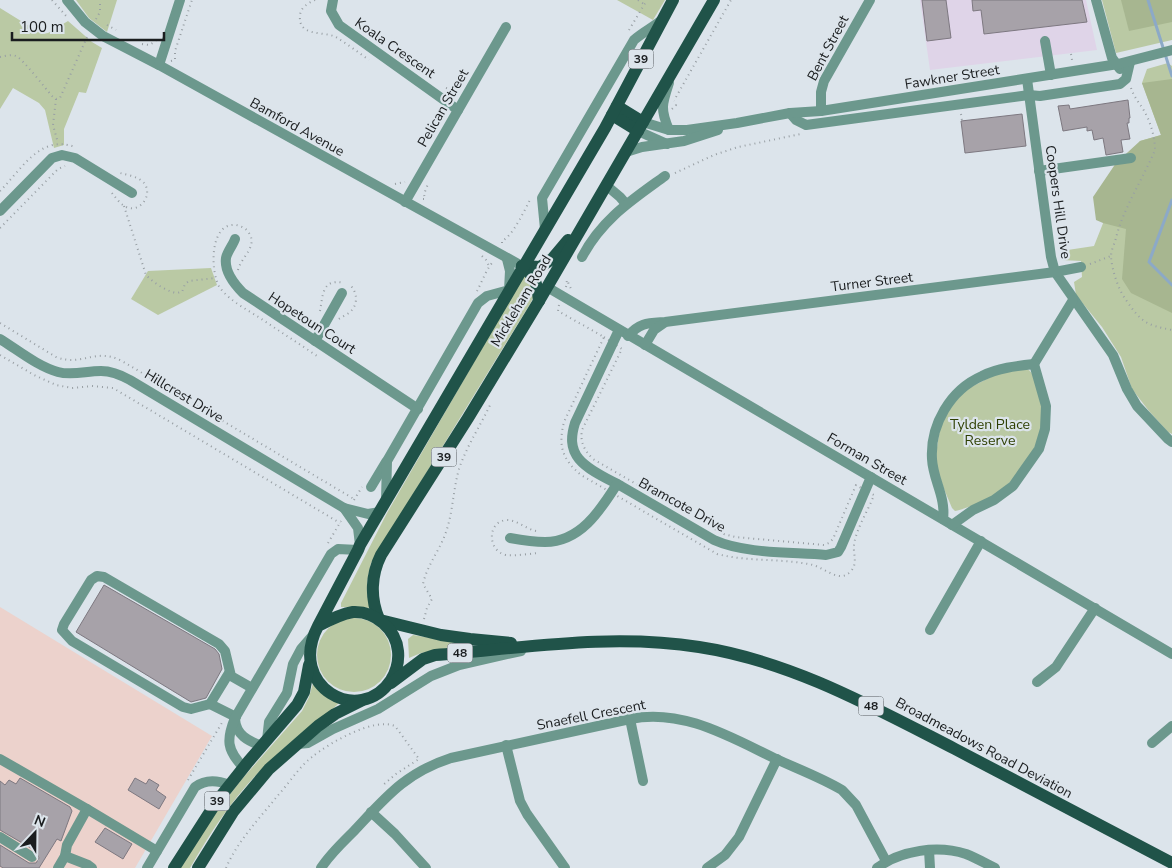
<svg xmlns="http://www.w3.org/2000/svg" width="1172" height="868" viewBox="0 0 1172 868" font-family="'Nunito Sans',sans-serif">
	<style>
		.commercial { fill: #dfd4e8 }
		.industrial { fill: #ecd2cc }
		.green { fill: #bac9a4 }
		.forest { fill: #a7b690 }
		.lines { fill: none; stroke-linecap: round; stroke-linejoin: round }
		.stream { stroke: #8ca9c7; stroke-width: 3 }
		.building { fill: #a7a2a9; stroke: #7d7880 }
		.path { stroke: #989fa4; stroke-width: 2; stroke-dasharray: 1 4; stroke-linecap: butt }
		.minor { stroke: #6c988d; stroke-width: 10 }
		.major { stroke: #205349; stroke-width: 12 }
		.labels { text-anchor: middle; dominant-baseline: central; stroke-width: 4.5; stroke-linejoin: round; paint-order: stroke }
		.shield { fill: #dce4eb; stroke: #54595c; stroke-width: 1 }
		.shield-label { font-size: 12px; font-weight: bold; fill: #1a1d1f }
		.street-label { font-size: 14px; fill: #1a1d1f; stroke: #dce4eb }
		.park-label { font-size: 14px; fill: #2e3f02; stroke: #dce4eb }
	</style>
	<rect width="100%" height="100%" fill="#dce4eb"/>
	<!-- commercial -->
	<path class="commercial" d="M920 0H1086L1097 50 930 70Z"/>
	<!-- industrial -->
	<path class="industrial" d="M0 607 212 736 135 868H0Z"/>
	<!-- green -->
	<g class="green">
		<path d="M76 0H117L107 32 89 18Z"/>
		<path d="M617 0H665L653 20Z"/>
		<path d="M1102 0H1172V40L1116 53Z"/>
		<path d="M0 8 42 34 48 33 68 21 92 42 102 48 86 93 79 92 64 129V145L54 148 45 110 39 103 13 88 0 109Z"/>
		<path d="M1168 63 1172 66V434L1168 432 1149 411 1132 389 1121 357 1102 327 1076 295 1074 282 1082 277 1081 261 1061 260V251L1094 246 1117 188 1140 141 1161 135 1142 83 1147 69Z"/>
		<path d="M211 268 217 285 158 315 131 299 148 271Z"/>
		<path d="M523 277H528L534 296 530 304 371 563C367 579 364 593 371 608L341 607V603L387 513Z"/>
		<path d="M1027 369C1034 372 1035 382 1037 389 1040 399 1043 409 1042 419 1039 456 1011 490 977 504 970 506 962 510 955 511L952 508 944 489 937 468 936 454 940 428 951 406 967 389 999 373Z"/>
		<circle cx="354" cy="655" r="37"/>
		<path d="M413 635 467 644 469 646 421 653 409 658 408 639Z"/>
		<path d="M313 683 339 702 338 704C321 721 300 734 282 750 241 786 217 821 190 868H180L207 824 242 779 302 711 309 697Z"/>
	</g>
	<!-- forest -->
	<g class="forest">
		<path d="M1121 0H1172V22L1129 31Z"/>
		<path d="M1172 79V313L1131 293 1122 279 1126 229 1103 223 1096 220 1093 197 1116 163 1140 141 1161 135 1142 83Z"/>
	</g>
	<g class="lines">
		<!-- stream -->
		<g class="stream">
			<path d="M1148 0 1172 76"/>
			<path d="M1172 200 1149 262 1172 285"/>
		</g>
	</g>
	<!-- building -->
	<g class="building">
		<path d="M922 0H946L951 38 927 41Z"/>
		<path d="M972 0H1082L1087 22 984 34 981 10 973 11Z"/>
		<path d="M1128 100 1130 118H1129V123H1127L1130 139 1121 140 1123 152 1106 155 1103 138 1094 140 1092 130 1087 131V127L1063 131 1058 106 1069 105 1070 109Z"/>
		<path d="M1022 114 1026 146 965 153 961 121Z"/>
		<path d="M104 585 215 649 219 654 222 669 206 698 191 702 76 632Z"/>
		<path d="M20 778 70 807 72 811 61 841 57 839 39 868H3L0 866V845L29 863H36L39 858 36 851 0 830V781L5 785 9 780 16 784Z"/>
		<path d="M135 778 146 784 149 779 159 785 156 790 166 797 159 809 128 790Z"/>
		<path d="M105 828 132 844 123 859 95 842Z"/>
	</g>
	<g class="lines">
		<!-- path -->
		<g class="path">
			<path d="M52 0 67 17"/>
			<path d="M315 0C308 3 300 8 300 16 298 37 324 31 336 37 347 44 358 52 369 60"/>
			<path d="M638 0 644 4"/>
			<path d="M96 19 100 12V0"/>
			<path d="M107 25 116 30"/>
			<path d="M629 30 647 0"/>
			<path d="M142 44 149 45 156 41"/>
			<path d="M1071 54 1072 60"/>
			<path d="M0 57C5 56 11 54 16 56 23 59 45 88 52 96L56 99 60 98 87 37"/>
			<path d="M171 61 175 60V51L192 0"/>
			<path d="M446 88 455 91 456 95"/>
			<path d="M1131 88C1134 97 1138 101 1143 109 1150 120 1155 137 1155 150 1142 181 1122 210 1115 242 1113 246 1111 252 1111 257 1112 270 1118 289 1126 300 1141 322 1146 325 1172 330"/>
			<path d="M676 97 731 0"/>
			<path d="M56 99 53 125 58 143"/>
			<path d="M672 109 676 105 674 101"/>
			<path d="M961 114 962 121"/>
			<path d="M675 173 714 155 738 147 801 134"/>
			<path d="M395 184 405 182"/>
			<path d="M0 191C22 169 40 134 75 147"/>
			<path d="M112 193C116 198 120 204 126 207 141 214 155 192 142 181 136 176 127 175 120 173"/>
			<path d="M423 199H425L424 194 428 184"/>
			<path d="M124 206 146 275C154 283 164 290 176 293L182 292 185 284 189 281 215 278"/>
			<path d="M0 228 58 169 65 166"/>
			<path d="M502 243V241C513 236 525 209 531 198"/>
			<path d="M482 256 486 260 489 266"/>
			<path d="M1090 264 1111 256"/>
			<path d="M238 270C241 257 258 247 249 233 246 228 241 226 236 225 209 222 210 273 220 288 230 301 246 309 260 318 279 331 298 343 317 356"/>
			<path d="M566 287 567 280 571 289"/>
			<path d="M477 291C482 282 487 267 494 261"/>
			<path d="M559 305 558 311 604 337"/>
			<path d="M320 311C323 295 322 278 344 283"/>
			<path d="M339 319C343 316 349 314 352 310 359 301 356 290 349 284"/>
			<path d="M0 323 56 357C83 367 95 347 122 361L354 499"/>
			<path d="M604 337 622 349 582 430C580 442 584 450 593 459L704 523 724 534 735 537 824 545 829 543 833 539 856 485 874 495C868 511 856 529 854 545 853 554 858 563 851 571 840 584 825 568 813 565 781 558 748 562 717 554L581 475C562 459 558 446 564 422Z"/>
			<path d="M0 355 34 375 56 385 72 388 92 386 113 388 340 523"/>
			<path d="M354 500 362 487"/>
			<path d="M536 531C526 529 517 520 507 520 487 521 487 551 506 555 516 556 528 554 538 553"/>
			<path d="M328 543 341 521"/>
			<path d="M424 619 427 608 432 599 423 584C427 565 440 550 446 532 453 512 453 490 459 469 467 445 481 425 491 403"/>
			<path d="M188 780 223 721"/>
			<path d="M226 868C238 840 260 818 279 794 290 782 299 767 312 757 329 743 374 717 395 726L419 759 396 774 383 785"/>
		</g>
		<!-- minor -->
		<g class="minor">
			<path d="M67 0 85 22 103 36 159 65 522 266"/>
			<path d="M333 0 331 11 339 25 458 110"/>
			<path d="M1096 0 1112 58 1120 69"/>
			<path d="M1045 41 1051 75"/>
			<path d="M159 65 180 0"/>
			<path d="M1027 79 1051 257 1055 272 1113 355 1127 389 1137 406 1168 439 1172 442"/>
			<path d="M821 111V92L824 81 870 0"/>
			<path d="M790 113 796 120 806 125 1029 95 1040 96 1120 84 1126 79 1130 62"/>
			<path d="M643 122 669 130H687L737 123 790 113 821 111 1118 64 1172 50"/>
			<path d="M669 130C660 109 662 104 669 83"/>
			<path d="M638 131 667 144"/>
			<path d="M626 152 642 147 684 141 718 130"/>
			<path d="M1039 171 1131 158"/>
			<path d="M607 186 620 197 626 204"/>
			<path d="M405 202 506 27"/>
			<path d="M0 211 52 158 62 155 75 158 132 193"/>
			<path d="M545 229 542 198 634 40C643 32 652 28 662 20"/>
			<path d="M235 239C233 245 227 252 226 258 224 272 234 284 243 293L418 409"/>
			<path d="M582 257C602 219 632 200 665 176"/>
			<path d="M547 287 1172 654"/>
			<path d="M619 330 575 423C571 436 570 448 579 459 589 471 608 479 621 486 652 504 683 522 714 540 745 554 792 552 826 555L838 552 841 547 871 477"/>
			<path d="M628 336C640 322 649 323 665 322L1055 272 1081 267"/>
			<path d="M0 339C18 350 37 366 58 372 72 376 86 371 101 371 111 371 121 375 130 380L344 508 368 514 380 512"/>
			<path d="M315 341 342 293"/>
			<path d="M645 345 654 330 664 323"/>
			<path d="M1034 364 1073 300"/>
			<path d="M371 487 386 462"/>
			<path d="M386 500 387 461 478 303 487 296 509 290 510 271 507 259"/>
			<path d="M344 508 358 528 360 545"/>
			<path d="M943 519C946 497 933 480 932 459 930 425 950 390 982 376 998 368 1016 366 1034 364"/>
			<path d="M952 525 973 510 994 500 1013 486 1039 449 1045 429 1046 406 1034 364"/>
			<path d="M510 538C521 540 533 542 545 542 580 542 600 511 617 484"/>
			<path d="M930 630 981 541"/>
			<path d="M1037 682 1056 667 1095 608"/>
			<path d="M210 704 229 673"/>
			<path d="M236 717 210 704 191 709 183 707 72 641 62 630 64 624 91 580 97 576 104 577 219 644 225 651 231 676 252 688"/>
			<path d="M235 719C236 735 248 741 262 746"/>
			<path d="M630 719 643 781"/>
			<path d="M267 740 269 722 287 693 293 664 301 649 314 634"/>
			<path d="M1152 743 1172 726"/>
			<path d="M298 744 308 743 333 729 378 709 431 676 459 665 521 651"/>
			<path d="M506 745 520 801 527 814 565 868"/>
			<path d="M0 759 87 809 67 845 65 856 58 868"/>
			<path d="M243 767C227 750 226 740 235 718L331 554 338 549 358 550"/>
			<path d="M87 809 157 851"/>
			<path d="M371 812 395 834 426 868"/>
			<path d="M0 837 32 857"/>
			<path d="M929 850 930 868"/>
			<path d="M65 856 88 865 92 868"/>
			<path d="M147 868 195 787C206 779 217 780 229 785"/>
			<path d="M321 868C330 854 343 842 354 831 386 797 405 773 451 758L630 719C682 708 730 737 776 759 798 769 822 778 842 790L856 805 886 861"/>
			<path d="M707 868 725 855 739 837 777 759"/>
			<path d="M877 868C901 850 938 845 966 854 976 858 985 863 995 868"/>
		</g>
		<!-- major -->
		<g class="major">
			<path d="M617 106 643 122"/>
			<path d="M612 115 638 131"/>
			<path d="M522 266 540 267 552 259 568 240"/>
			<path d="M522 266C536 278 537 283 539 301"/>
			<path d="M379 619C370 598 371 575 381 555L468 418 539 301 714 0"/>
			<path d="M380 620 441 635 470 639 511 643"/>
			<path d="M318 626C329 620 341 614 353 612 376 611 396 630 398 651 399 661 396 672 391 680 360 727 286 687 318 626L358 550 360 545 605 128 673 0"/>
			<path d="M391 683 423 659 435 655C523 648 611 633 699 647 791 661 873 707 955 749 1027 787 1100 825 1172 863"/>
			<path d="M174 868 217 801 248 762 297 705 304 692 309 665"/>
			<path d="M198 868 233 812 269 769 318 726 335 714 361 701"/>
		</g>
	</g>
	<g class="labels">
		<!-- shield labels -->
		<g class="shield">
			<rect x="628.5" y="49.5" width="25" height="19" rx="4"/>
			<rect x="431.5" y="447.5" width="25" height="19" rx="4"/>
			<rect x="447.5" y="643.5" width="25" height="19" rx="4"/>
			<rect x="858.5" y="696.5" width="25" height="19" rx="4"/>
			<rect x="204.5" y="791.5" width="25" height="19" rx="4"/>
		</g>
		<g class="shield-label">
			<text x="641" y="59">39</text>
			<text x="444" y="457">39</text>
			<text x="460" y="653">48</text>
			<text x="871" y="706">48</text>
			<text x="217" y="801">39</text>
		</g>
		<!-- street labels -->
		<g class="street-label">
			<text transform="translate(395 48) rotate(35)">Koala Crescent</text>
			<text transform="translate(828 48) rotate(-62)">Bent Street</text>
			<text transform="translate(952 77) rotate(-9)">Fawkner Street</text>
			<text transform="translate(443 108) rotate(-60)">Pelican Street</text>
			<text transform="translate(297 127) rotate(29)">Bamford Avenue</text>
			<text transform="translate(1058 202) rotate(82)">Coopers Hill Drive</text>
			<text transform="translate(872 282) rotate(-7)">Turner Street</text>
			<text transform="translate(521 301) rotate(-59)">Mickleham Road</text>
			<text transform="translate(312 323) rotate(33)">Hopetoun Court</text>
			<text transform="translate(184 396) rotate(31)">Hillcrest Drive</text>
			<text transform="translate(867 459) rotate(30)">Forman Street</text>
			<text transform="translate(682 505) rotate(29)">Bramcote Drive</text>
			<text transform="translate(591 715) rotate(-11)">Snaefell Crescent</text>
			<text transform="translate(984 748) rotate(28)">Broadmeadows Road Deviation</text>
		</g>
		<!-- park labels -->
		<g class="park-label">
			<text x="990" y="424">Tylden Place<tspan x="990" dy="16">Reserve</tspan></text>
		</g>
	</g>
	<!-- north arrow -->
	<g transform="translate(35 833) rotate(22)" stroke="#dce4eb" stroke-width="4" paint-order="stroke">
	<path d="M0-4L9 19L0 12L-9 19Z" fill="#1a1d1f"/>
	<text y="-8" font-size="14" font-weight="bold" text-anchor="middle" fill="#1a1d1f">N</text>
	</g>
	<!-- scale -->
	<path d="M12 32v8h152v-8" fill="none" stroke="#1a1d1f" stroke-width="2.5"/>
	<text x="20" y="32" font-size="15" fill="#1a1d1f" stroke="#dce4eb" stroke-width="4" paint-order="stroke">100 m</text>
</svg>
